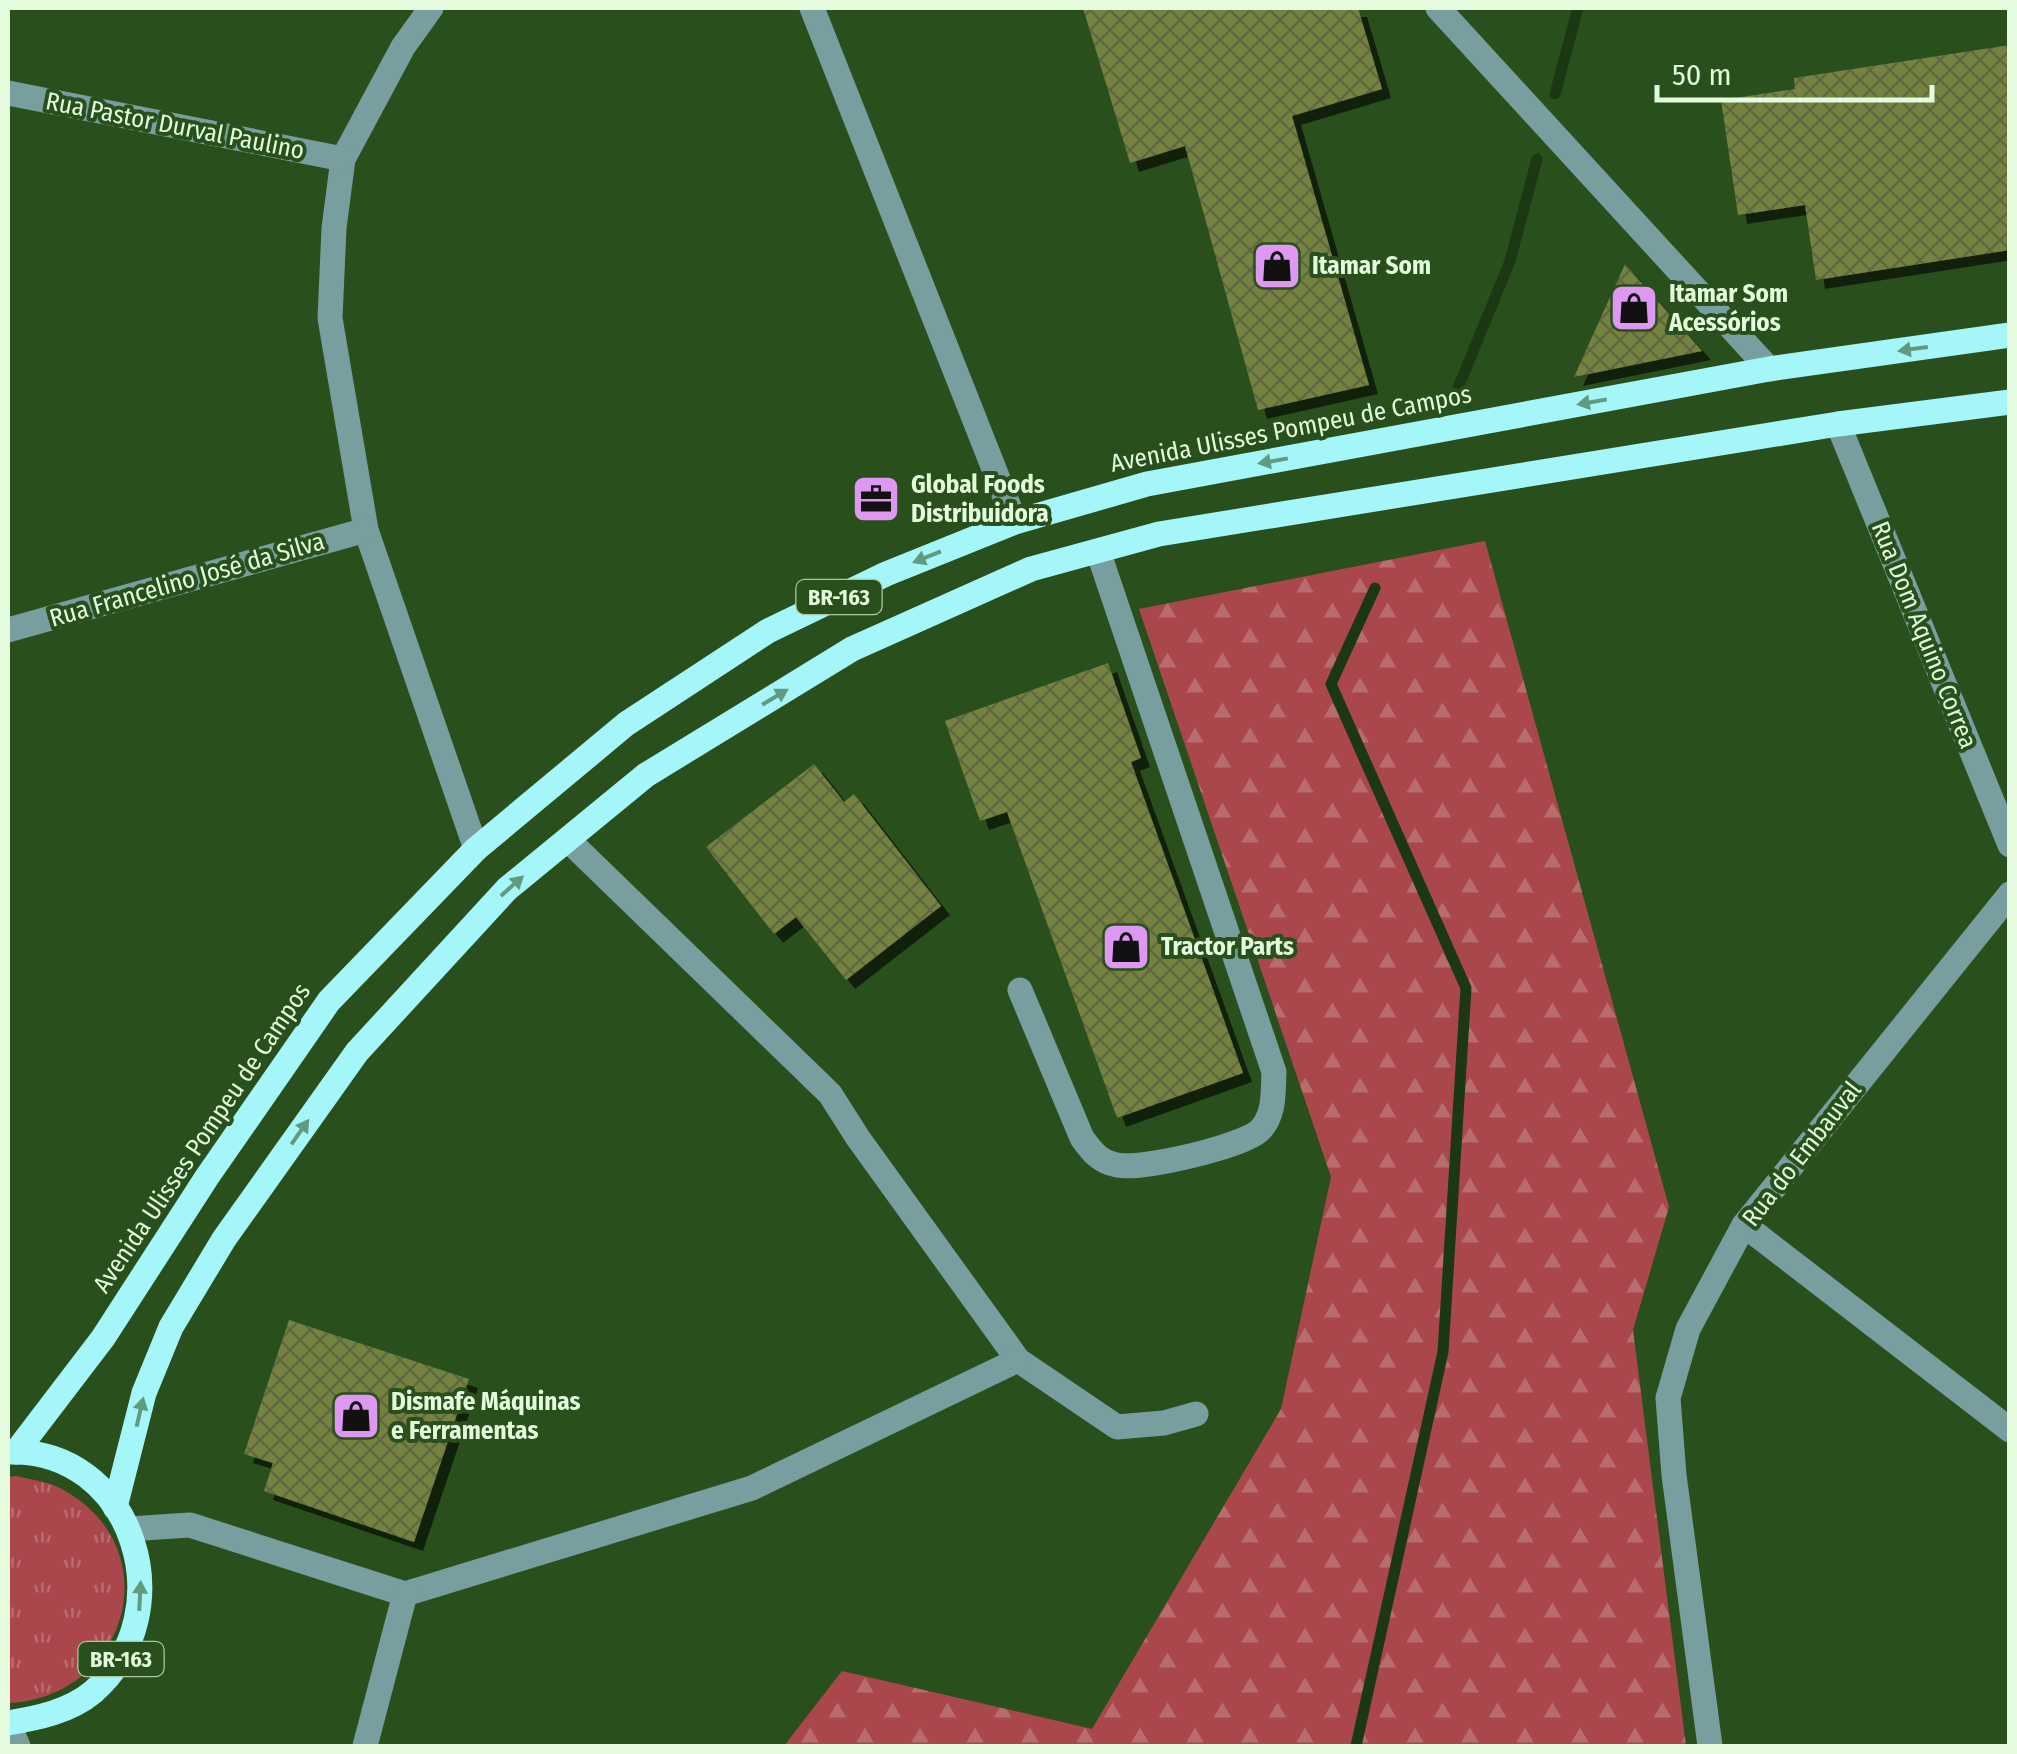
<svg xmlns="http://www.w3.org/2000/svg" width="2017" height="1754" viewBox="0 0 2017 1754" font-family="'Fira Sans Condensed',sans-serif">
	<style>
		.grass { fill: url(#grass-tufts) }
		.forest { fill: url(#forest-firs) }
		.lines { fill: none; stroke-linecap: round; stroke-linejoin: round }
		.stream { stroke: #1c3714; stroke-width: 11 }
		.building { fill: url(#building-cross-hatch); filter: url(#shadow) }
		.minor { stroke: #789e9f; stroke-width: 25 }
		.major { stroke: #a5f6f8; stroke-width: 25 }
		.oneway { fill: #619b7f }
		.labels { text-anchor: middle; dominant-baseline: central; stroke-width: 8; stroke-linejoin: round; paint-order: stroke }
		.shield { fill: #29501c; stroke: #acc8a3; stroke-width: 2.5 }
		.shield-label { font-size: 22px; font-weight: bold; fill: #e4fbdd }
		.street-label { font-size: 25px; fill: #e4fbdd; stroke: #29501c }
		.poi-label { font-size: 25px; font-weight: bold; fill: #e4fbdd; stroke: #29501c; text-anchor: start }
	</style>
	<defs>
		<pattern id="grass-tufts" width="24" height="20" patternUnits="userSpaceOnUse" patternTransform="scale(2.5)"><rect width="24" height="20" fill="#aa474d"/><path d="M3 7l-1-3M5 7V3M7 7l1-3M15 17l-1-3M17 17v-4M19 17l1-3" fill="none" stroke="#b96c6f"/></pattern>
		<pattern id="forest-firs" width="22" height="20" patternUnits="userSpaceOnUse" patternTransform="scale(2.5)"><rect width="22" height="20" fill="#aa474d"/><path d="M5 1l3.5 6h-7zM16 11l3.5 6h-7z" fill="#b96c6f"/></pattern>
		<pattern id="building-cross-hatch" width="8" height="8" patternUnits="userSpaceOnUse" patternTransform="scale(2.5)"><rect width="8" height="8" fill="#75823f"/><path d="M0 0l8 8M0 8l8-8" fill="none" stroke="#5f6940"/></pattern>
		<filter id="shadow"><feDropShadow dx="9" dy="9" stdDeviation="0" flood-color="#0009"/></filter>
	</defs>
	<rect width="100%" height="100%" fill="#29501c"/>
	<!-- grass -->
	<path class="grass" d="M16 1476C33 1480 52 1482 67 1492 170 1553 125 1698 8 1703V1477Z"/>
	<!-- forest -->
	<path class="forest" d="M1485 541 1669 1207 1633 1330 1686 1746H784L842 1671 1092 1729 1281 1409 1331 1177 1139 609Z"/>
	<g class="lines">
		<!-- stream -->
		<g class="stream">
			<path d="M1555 94 1578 8"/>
			<path d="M1458 388 1510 261 1537 159"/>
			<path d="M1356 1746 1443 1352 1466 988 1331 684 1375 588"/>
		</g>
	</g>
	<!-- building -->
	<g class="building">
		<path d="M1083 8H1358L1382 89 1292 116 1369 385 1258 410 1185 146 1130 163Z"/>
		<path d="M2010 45V250L1816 280 1805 205 1738 215 1721 100 1795 89 1794 78Z"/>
		<path d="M1625 264 1702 351 1574 377Z"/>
		<path d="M1108 663 1141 758 1131 762 1243 1073 1117 1118 1007 812 980 821 945 721Z"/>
		<path d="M814 764 844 802 854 794 941 906 846 980 796 917 774 934 706 847Z"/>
		<path d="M289 1320 469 1379 414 1542 264 1491 273 1463 244 1454Z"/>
	</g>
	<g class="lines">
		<!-- minor -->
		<g class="minor">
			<path d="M431 8 403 47 343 159 334 228 330 318 366 530 476 849"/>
			<path d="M812 8 1015 522"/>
			<path d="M1438 8 1769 369"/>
			<path d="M8 93 343 159"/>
			<path d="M1838 424 2010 845"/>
			<path d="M8 630 366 530"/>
			<path d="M568 840 830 1094 858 1138 1018 1360 1117 1427 1164 1423 1196 1414"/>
			<path d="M1020 990 1082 1138C1092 1152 1100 1162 1117 1165 1143 1170 1240 1147 1259 1131 1275 1116 1273 1092 1274 1072L1098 551"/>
			<path d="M1744 1225 2010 1430"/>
			<path d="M129 1529 190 1525 405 1594 752 1488 1018 1360"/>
			<path d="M8 1723 18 1746"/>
			<path d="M365 1746 405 1594"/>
			<path d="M1710 1746 1674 1475 1668 1398 1688 1329 1744 1225 2010 894"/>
		</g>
		<!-- major -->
		<g class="major">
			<path d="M8 1452C133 1447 185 1612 93 1692 69 1712 37 1718 8 1723"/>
			<path d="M16 1452 103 1338 207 1177 329 1001 476 849 626 724 768 631 886 574 1015 522 1147 484 1769 369 2010 335"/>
			<path d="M115 1507 144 1393 171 1327 224 1239 357 1052 507 889 646 775 852 649 1031 569 1159 534 1838 424 2010 402"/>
		</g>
	</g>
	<!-- one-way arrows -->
	<defs><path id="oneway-solid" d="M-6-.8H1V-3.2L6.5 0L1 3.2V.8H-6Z" transform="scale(2.5)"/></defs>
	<g class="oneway">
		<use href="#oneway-solid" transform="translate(1913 349) rotate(172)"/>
		<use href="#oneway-solid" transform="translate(1592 402) rotate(170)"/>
		<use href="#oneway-solid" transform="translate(1273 461) rotate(170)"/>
		<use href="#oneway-solid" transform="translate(927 557) rotate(158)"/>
		<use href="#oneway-solid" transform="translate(775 697) rotate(-31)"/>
		<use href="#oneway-solid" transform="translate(512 886) rotate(-42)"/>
		<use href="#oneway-solid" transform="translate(300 1132) rotate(-55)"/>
		<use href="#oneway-solid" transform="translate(140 1412) rotate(-77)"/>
		<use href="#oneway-solid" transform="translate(140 1596) rotate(-87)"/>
	</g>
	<!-- icons -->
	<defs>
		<g id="shop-square" transform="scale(2.5)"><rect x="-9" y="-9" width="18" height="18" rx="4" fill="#de98f2" stroke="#29501c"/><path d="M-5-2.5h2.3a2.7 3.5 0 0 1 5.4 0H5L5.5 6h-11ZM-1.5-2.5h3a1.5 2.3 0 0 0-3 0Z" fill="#111"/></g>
		<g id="office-square" transform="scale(2.5)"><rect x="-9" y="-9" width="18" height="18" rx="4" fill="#de98f2" stroke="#29501c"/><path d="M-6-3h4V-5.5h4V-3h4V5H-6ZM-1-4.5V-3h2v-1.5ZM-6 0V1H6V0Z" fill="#111"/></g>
	</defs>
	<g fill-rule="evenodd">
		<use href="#shop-square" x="1277" y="266"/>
		<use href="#shop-square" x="1634" y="308"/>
		<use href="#office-square" x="876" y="499"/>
		<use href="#shop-square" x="1126" y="947"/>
		<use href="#shop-square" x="356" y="1416"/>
	</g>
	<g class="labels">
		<!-- shield labels -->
		<g class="shield">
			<rect x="796.5" y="580" width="85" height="34" rx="8"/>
			<rect x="78.5" y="1642" width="85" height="34" rx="8"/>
		</g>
		<g class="shield-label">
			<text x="839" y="597">BR-163</text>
			<text x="121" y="1659">BR-163</text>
		</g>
		<!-- street labels -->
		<g class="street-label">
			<text transform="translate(175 126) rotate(11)">Rua Pastor Durval Paulino</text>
			<text transform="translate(1291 429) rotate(-11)">Avenida Ulisses Pompeu de Campos</text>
			<text transform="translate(187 580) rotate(-16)">Rua Francelino José da Silva</text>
			<text transform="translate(1924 635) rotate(68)">Rua Dom Aquino Correa</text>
			<text transform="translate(202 1138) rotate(-56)">Avenida Ulisses Pompeu de Campos</text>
			<text transform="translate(1802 1154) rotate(-52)">Rua do Embauval</text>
		</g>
		<!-- poi labels -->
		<g class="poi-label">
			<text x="1312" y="266">Itamar Som</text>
			<text x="1669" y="294">Itamar Som<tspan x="1669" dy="29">Acessórios</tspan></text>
			<text x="911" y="485">Global Foods<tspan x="911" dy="29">Distribuidora</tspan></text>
			<text x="1161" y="947">Tractor Parts</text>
			<text x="391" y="1402">Dismafe Máquinas<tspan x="391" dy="29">e Ferramentas</tspan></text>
		</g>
	</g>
	<!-- border -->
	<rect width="2017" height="1754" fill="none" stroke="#e4fbdd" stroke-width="20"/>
	<!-- scale -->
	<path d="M1657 85v15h275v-15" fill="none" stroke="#e4fbdd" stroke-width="5"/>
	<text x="1672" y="85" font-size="30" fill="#e4fbdd" stroke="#29501c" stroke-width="8" paint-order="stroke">50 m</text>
</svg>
